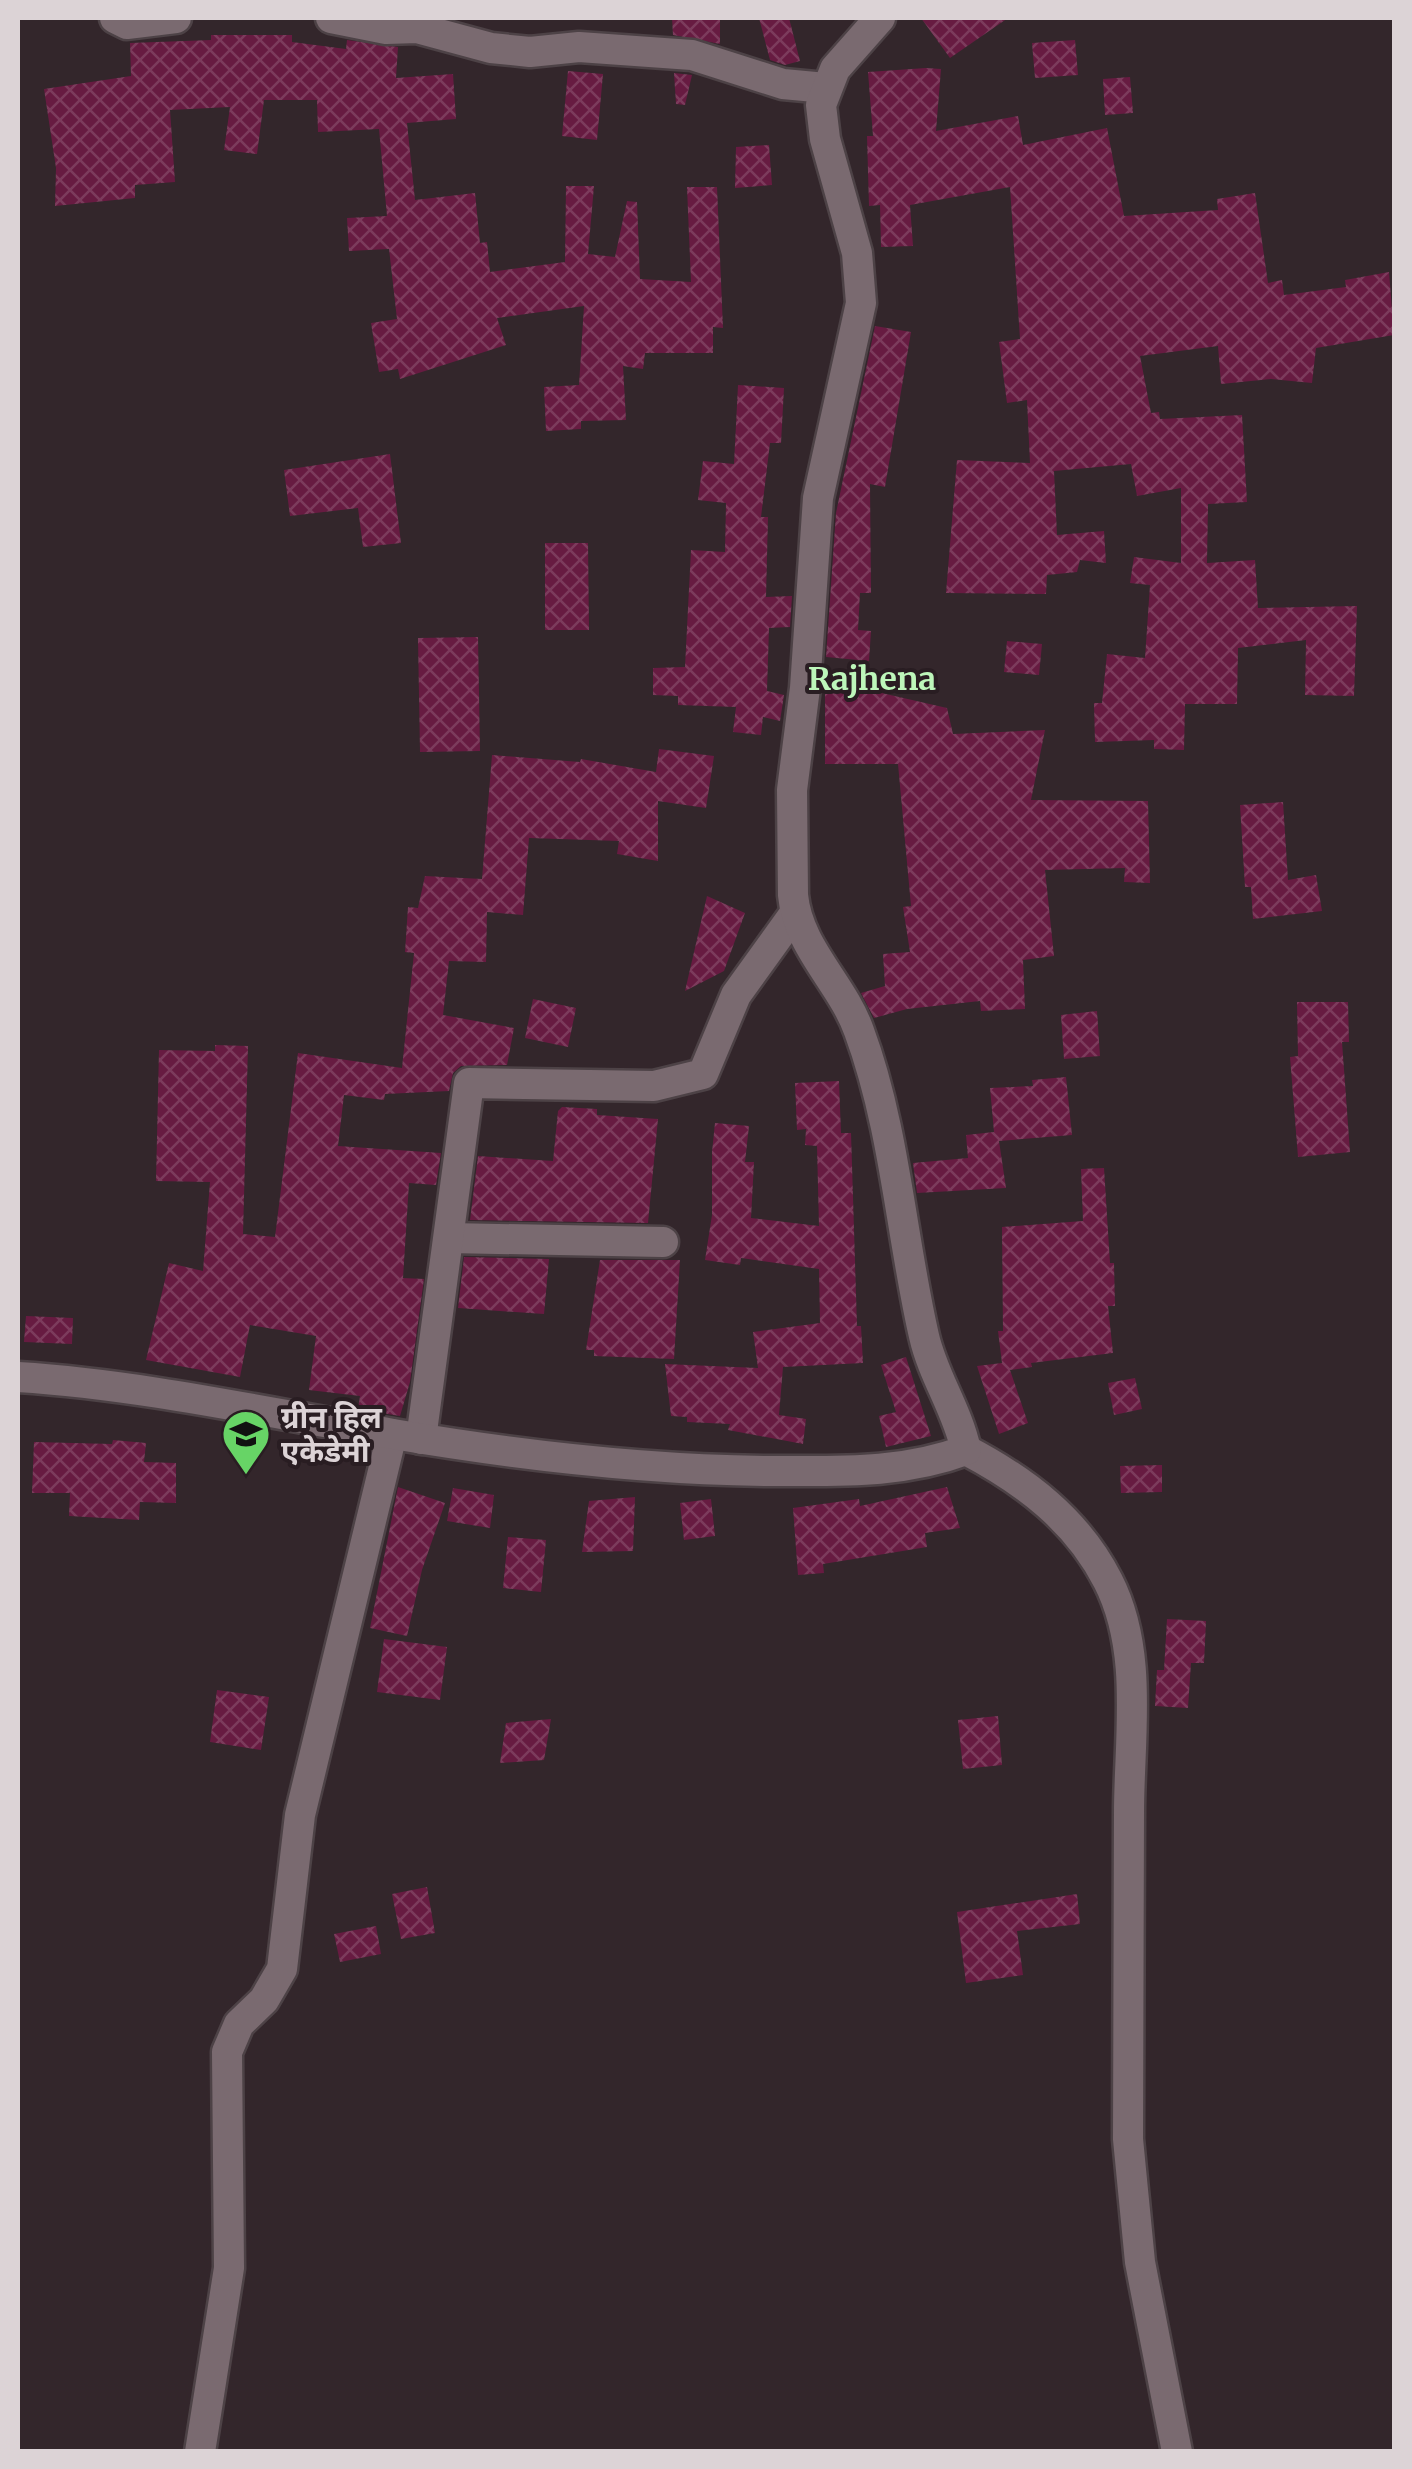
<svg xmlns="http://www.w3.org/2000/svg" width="1412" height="2469" viewBox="0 0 1412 2469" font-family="Merriweather,'Noto Sans Devanagari',serif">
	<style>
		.building { fill: url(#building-cross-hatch) }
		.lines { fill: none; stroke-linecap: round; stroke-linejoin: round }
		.street-casing { stroke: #4d4246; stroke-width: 35 }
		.secondary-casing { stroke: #4d4246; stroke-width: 35 }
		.street { stroke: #7a6a70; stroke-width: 30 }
		.secondary { stroke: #7a6a70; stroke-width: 30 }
		.labels { text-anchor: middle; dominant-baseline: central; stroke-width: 8; stroke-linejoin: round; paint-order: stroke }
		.poi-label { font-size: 30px; font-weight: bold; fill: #dcd3d6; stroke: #291d22; text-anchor: start }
		.neighbourhood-label { font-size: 32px; font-weight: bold; fill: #bdf6ba; stroke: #291d22 }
	</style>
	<defs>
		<pattern id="building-cross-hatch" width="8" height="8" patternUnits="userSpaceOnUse" patternTransform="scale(2.5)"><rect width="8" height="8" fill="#671b41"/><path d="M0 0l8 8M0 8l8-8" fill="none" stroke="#7c3b5c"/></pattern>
	</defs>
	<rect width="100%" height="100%" fill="#33262b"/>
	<!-- building -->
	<g class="building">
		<path d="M672 18H720V44L673 35Z"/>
		<path d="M759 18H789L800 61 785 65 770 60Z"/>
		<path d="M921 18H1008L950 58Z"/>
		<path d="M211 35H292V42L346 49 347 40 398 47 396 78 453 74 456 119 407 123 415 200 475 193 480 243 487 242 490 272 565 262 566 186H594L588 254 615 257 627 201 637 202 640 279 691 282 687 187H717L723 328 713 327V353H645L643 369 623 366 626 420 581 421V429L546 431 544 387 579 385 584 306 497 318 506 345 400 379 398 369 379 372 371 323 397 319 389 249 349 251 347 218 387 216 379 129 318 132 317 100H264L257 154 224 150 230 107 170 110 175 182 135 185V198L55 206 56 168 44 89 131 76 130 43 211 40Z"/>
		<path d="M1075 40 1078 75 1035 78 1032 43Z"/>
		<path d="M926 68 941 69 936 131 1018 116 1023 145 1107 128 1124 216 1218 210 1217 199 1255 193 1268 283 1282 280 1284 295 1346 287 1345 280 1389 272 1394 335 1316 348 1312 383 1271 379 1221 384 1218 346 1140 356 1151 413 1159 412 1160 419 1242 415 1247 502 1208 504 1207 563 1255 560 1258 608 1357 606 1354 696 1305 695 1306 640 1238 648 1237 704H1185L1184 750 1154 749V740L1095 742 1094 703H1102L1107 654 1145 658 1150 585 1130 583 1134 557 1181 563V488L1137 496 1131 464 1054 471 1057 535 1104 531 1106 563 1080 560 1077 572 1047 575 1046 594 946 593 957 460 1030 463 1027 400 1007 403 999 342 1020 339 1010 187 910 205 913 246 881 247 880 205 869 206 867 136H873L868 72Z"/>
		<path d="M568 71 603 74 597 140 562 136Z"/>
		<path d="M674 73 692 75 685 105 676 104Z"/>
		<path d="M1130 77 1133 113 1105 115 1103 79Z"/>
		<path d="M769 145 772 185 735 188 736 147Z"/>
		<path d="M875 326 911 332 885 487 870 484 871 593H860L858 630 871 631 869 661 826 657 836 513Z"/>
		<path d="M738 385 784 388 781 443H770L761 517H768L766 597 792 596 790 627 769 628 767 691 784 695 780 721 763 717 761 735 733 732 736 707 678 705V696L653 695V668L685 667 691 550 725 552 726 503 698 500 703 461 734 464Z"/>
		<path d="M390 454 401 543 363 547 358 508 290 516 284 470Z"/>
		<path d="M545 543H588L589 630H545Z"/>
		<path d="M478 637 480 751 420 752 418 638Z"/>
		<path d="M1007 641 1042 644 1039 675 1004 672Z"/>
		<path d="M825 680 947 708 953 734 1045 730 1031 800 1148 801 1150 883 1124 882 1125 868 1045 870 1054 956 1023 960 1025 1009 981 1011 980 1001 907 1009 874 1018 861 993 885 986 883 954 910 952 903 907 911 906 898 764H825Z"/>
		<path d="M659 749 714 756 706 808 658 801V861L617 854 619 841 529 838 523 915 487 912 486 962 449 961 443 1015 514 1028 507 1065 461 1066 453 1073 449 1091 385 1094 384 1100 344 1095 338 1146 441 1153 436 1185 409 1183 403 1278 424 1279 410 1382 400 1416 358 1409 360 1396 309 1390 316 1336 250 1325 240 1377 146 1360 169 1263 203 1271 210 1182 156 1181 159 1050 215 1051V1045L248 1046 243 1234 275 1237 298 1053 402 1068 414 953 405 952 408 907 418 908 425 876 482 879 492 755 580 762 581 759 656 772Z"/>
		<path d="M1283 802 1288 880 1316 875 1322 911 1253 919 1251 887H1245L1240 805Z"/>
		<path d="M707 896 745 913 724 971 685 991Z"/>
		<path d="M533 999 576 1008 568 1047 525 1038Z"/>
		<path d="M1297 1002H1348L1349 1042H1342L1350 1152 1298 1157 1290 1057 1298 1056Z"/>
		<path d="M1097 1011 1100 1056 1064 1059 1061 1015Z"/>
		<path d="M1066 1077 1072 1135 999 1141 1006 1188 917 1193 913 1163 968 1158 966 1135 994 1132 990 1088 1033 1086 1032 1080Z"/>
		<path d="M839 1081 841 1133H851L857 1326H861L863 1363 783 1367 779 1415 806 1419 803 1444 728 1430 730 1424 687 1422V1417L671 1416 665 1364 758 1368 753 1332 820 1323 819 1269 741 1258 740 1265 705 1260 712 1215V1152L715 1123 749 1126 745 1162H754L751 1218 819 1226 817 1146 805 1145 806 1129 797 1130 795 1083Z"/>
		<path d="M562 1107 597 1109V1115L658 1119 648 1223 470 1220 478 1156 553 1161 558 1111Z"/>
		<path d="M1104 1168 1110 1263H1114L1115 1306H1108L1113 1353 1031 1363 1032 1367 1010 1370 1028 1423 999 1434 977 1366 1002 1363 998 1331H1003L1002 1227 1083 1221 1081 1169Z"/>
		<path d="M464 1257 549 1259 544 1314 458 1308Z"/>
		<path d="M600 1260H680L674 1359 594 1356V1350H586Z"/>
		<path d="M26 1316 73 1318 72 1344 24 1342Z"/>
		<path d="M906 1357 931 1436 886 1447 879 1416 896 1412 881 1365Z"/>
		<path d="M1135 1378 1142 1409 1114 1415 1108 1383Z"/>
		<path d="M113 1440 146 1443 144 1462 176 1463V1503L140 1502 139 1520 69 1516 70 1493H32L34 1442 112 1444Z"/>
		<path d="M1162 1465V1492L1121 1493 1120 1466Z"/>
		<path d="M398 1487 445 1503 422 1570 407 1636 370 1628Z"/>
		<path d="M947 1487 960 1528 925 1533 927 1547 823 1564 824 1573 798 1575 793 1508 859 1499 860 1506Z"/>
		<path d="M453 1488 494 1495 490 1528 447 1521Z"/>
		<path d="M635 1497 633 1551 582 1552 589 1501Z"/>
		<path d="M711 1499 715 1536 684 1540 680 1503Z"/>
		<path d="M508 1537 546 1540 541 1592 503 1588Z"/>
		<path d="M1167 1619 1206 1621 1204 1663H1191L1188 1708 1155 1706 1157 1670H1164Z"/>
		<path d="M384 1639 447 1647 440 1700 377 1692Z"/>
		<path d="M217 1690 269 1697 261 1750 210 1742Z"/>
		<path d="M998 1716 1002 1765 963 1769 958 1720Z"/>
		<path d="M551 1719 544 1760 500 1763 506 1723Z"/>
		<path d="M427 1887 435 1933 401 1939 392 1894Z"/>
		<path d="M1077 1894 1080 1924 1017 1931 1023 1975 966 1983 957 1912Z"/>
		<path d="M376 1926 381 1954 340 1962 334 1934Z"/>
	</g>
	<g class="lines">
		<!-- street casing -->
		<g class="street-casing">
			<g id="street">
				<path d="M115 18 127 24 176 18"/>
				<path d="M331 18 386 29 417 28 491 48 530 52 579 47 692 55 783 84 826 88"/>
				<path d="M449 1238 663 1242"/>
				<path d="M421 1439 469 1083 654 1086 703 1074 736 995 795 913"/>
				<path d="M966 1450C1025 1481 1077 1520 1108 1581 1144 1651 1129 1737 1129 1813 1129 1921 1128 2030 1128 2139L1140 2262 1177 2452"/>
				<path d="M200 2452 229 2268 227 2052 239 2024 264 2000 282 1969 300 1815 392 1434"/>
			</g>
		</g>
		<!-- secondary casing -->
		<g class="secondary-casing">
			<path id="secondary" d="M18 1377C144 1385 268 1413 393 1434 517 1455 645 1470 771 1471 839 1471 902 1474 966 1450 957 1409 933 1376 924 1336 901 1236 895 1128 859 1031 842 983 798 948 793 895L792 790 805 688 818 498 861 303 857 253 825 139 821 105 835 69 880 18"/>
		</g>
		<!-- street -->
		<use href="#street" class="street"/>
		<!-- secondary -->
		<use href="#secondary" class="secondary"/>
	</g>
	<!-- icons -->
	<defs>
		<g id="school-pin" transform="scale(2.5)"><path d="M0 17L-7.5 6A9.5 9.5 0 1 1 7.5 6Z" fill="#67d466" stroke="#291d22"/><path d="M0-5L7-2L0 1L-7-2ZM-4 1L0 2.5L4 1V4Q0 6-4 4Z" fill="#111"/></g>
	</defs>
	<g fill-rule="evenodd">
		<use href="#school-pin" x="246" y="1434"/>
	</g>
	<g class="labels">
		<!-- poi labels -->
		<g class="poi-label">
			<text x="281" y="1417">ग्रीन हिल<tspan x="281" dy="34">एकेडेमी</tspan></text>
		</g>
		<!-- neighbourhood labels -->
		<g class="neighbourhood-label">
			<text x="872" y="679">Rajhena</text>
		</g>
	</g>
	<!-- border -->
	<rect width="1412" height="2469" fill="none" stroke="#dcd3d6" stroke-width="40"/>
</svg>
